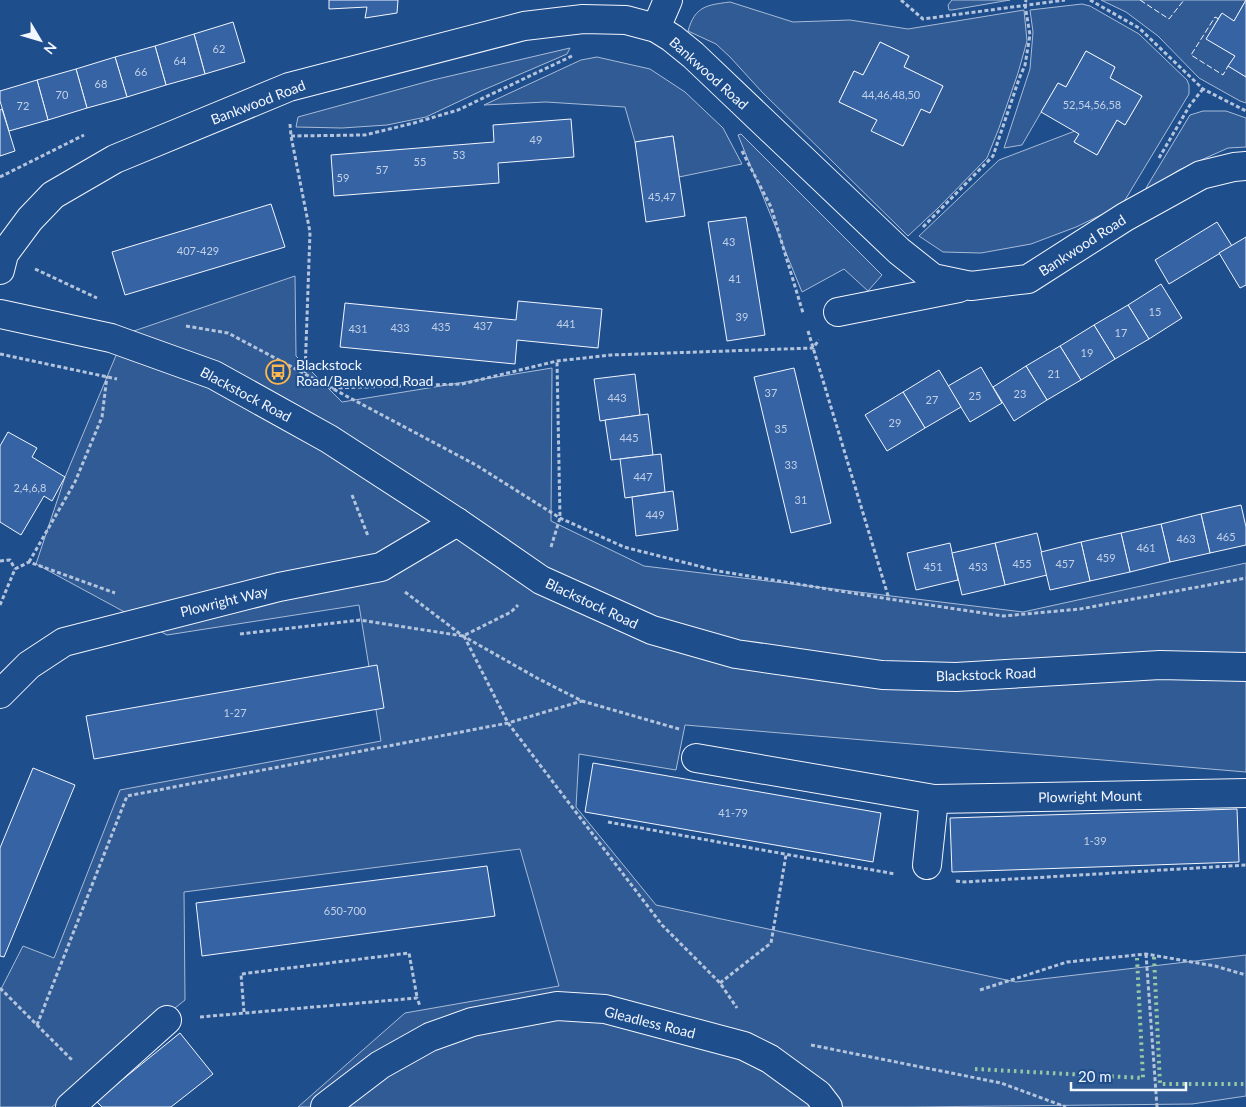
<svg xmlns="http://www.w3.org/2000/svg" width="1246" height="1107" viewBox="0 0 1246 1107" font-family="Lato,sans-serif">
	<style>
		.green { fill: #305b95; stroke: #a8bbd7; fill-rule: evenodd }
		.building { fill: #3563a3; stroke: #f2f6ff }
		.lines { fill: none; stroke-linecap: round; stroke-linejoin: round }
		.minor-casing { stroke: #f2f6ff; stroke-width: 30 }
		.path { stroke: #b3c4dc; stroke-width: 3; stroke-dasharray: 4 2.5; stroke-linecap: butt }
		.minor { stroke: #1f4e8c; stroke-width: 28 }
		.hedge { stroke: #97c8a6; stroke-width: 4; stroke-dasharray: 2.5 4; stroke-linecap: butt }
		.fence { stroke: #f2f6ff; stroke-width: 1; stroke-dasharray: 6 2.5; stroke-linecap: butt }
		.labels { text-anchor: middle; dominant-baseline: central; stroke-width: 4; stroke-linejoin: round; paint-order: stroke }
		.number-label { font-size: 11px; fill: #c3d1e8 }
		.street-label { font-size: 14px; fill: #f2f6ff; stroke: #1f4e8c }
		.poi-label { font-size: 14px; fill: #f2f6ff; stroke: #1f4e8c; text-anchor: start }
	</style>
	<rect width="100%" height="100%" fill="#1f4e8c"/>
	<!-- green -->
	<g class="green">
		<path d="M952 0H1010L952 10H949L948 5Z"/>
		<path d="M1101 0H1246L1234 21 1221 14 1207 39 1235 56 1229 66 1246 77V103L1240 101 1199 78 1158 36 1126 12Z"/>
		<path d="M730 2 793 22 850 20 908 29 1024 10 1027 41 1018 73 999 128 987 158 938 208 908 236 762 92 730 57 716 44 688 31C695 6 707 5 730 2ZM880 42 909 56 904 67 943 86 930 113 921 109 903 146 872 131 877 120 839 102 854 71 863 75Z"/>
		<path d="M1082 4 1090 6 1139 34 1187 80 1189 85V94L1122 205 1076 227 1031 244 981 253 943 252 919 236 999 160 1075 131 1079 134 1074 142 1097 155 1117 120 1125 125 1142 96 1110 78 1115 67 1086 51 1066 87 1058 83 1022 145 1004 148 1030 69 1033 32 1030 10Z"/>
		<path d="M570 48 567 54 481 91 426 117 387 125 342 128 296 127 298 117 433 80Z"/>
		<path d="M597 57 650 69 685 92 723 128 742 164 679 177 673 136 635 142 625 107 546 102 484 105 581 60Z"/>
		<path d="M1203 111H1226L1246 118V147L1228 148 1179 170 1150 189 1146 188 1190 115Z"/>
		<path d="M741 134 882 275 868 291 844 269 802 292 738 135Z"/>
		<path d="M295 276 296 356 342 402 552 368 551 521 644 566 1023 612 1246 563V772L685 725 676 770 579 754 576 807 656 905 1016 982 1246 955V1096L1192 1104 910 1107H298L405 1013 559 986 520 849 184 892 185 1000 52 1107H0V991L23 946 54 958 120 790 381 741 359 605 167 635 36 564 65 477 125 334Z"/>
	</g>
	<!-- building -->
	<g class="building">
		<path d="M329 0H398L397 13 365 18 367 7 329 9Z"/>
		<path d="M1246 0V77L1228 66 1235 56 1206 39 1222 13 1234 21Z"/>
		<path d="M233 22 245 62 205 74 194 34Z"/>
		<path d="M194 34 205 74 166 85 155 46Z"/>
		<path d="M880 42 909 56 904 67 943 86 930 113 921 109 903 146 871 131 877 120 839 102 854 71 863 75Z"/>
		<path d="M155 46 166 85 127 97 115 57Z"/>
		<path d="M1086 51 1115 67 1110 78 1142 96 1125 125 1117 120 1097 155 1074 142 1079 134 1041 112 1058 83 1066 87Z"/>
		<path d="M115 57 127 97 87 108 76 69Z"/>
		<path d="M76 69 87 108 48 120 37 80Z"/>
		<path d="M37 80 48 120 9 131 0 101V91Z"/>
		<path d="M2 109 15 151 0 156V110Z"/>
		<path d="M571 119 574 157 498 163 499 183 334 196 331 155 494 142 493 125Z"/>
		<path d="M673 136 685 216 646 222 635 142Z"/>
		<path d="M271 204 285 247 125 295 112 252Z"/>
		<path d="M746 217 765 335 727 341 708 222Z"/>
		<path d="M1217 222 1232 246 1169 284 1155 260Z"/>
		<path d="M1246 237V285L1240 288 1219 253Z"/>
		<path d="M1161 284 1182 318 1149 339 1128 305Z"/>
		<path d="M518 301 602 309 598 348 517 340 515 364 340 347 345 303 516 320Z"/>
		<path d="M1128 305 1149 339 1115 359 1094 325Z"/>
		<path d="M1094 325 1115 359 1081 380 1060 346Z"/>
		<path d="M1060 346 1081 380 1047 400 1026 366Z"/>
		<path d="M1026 366 1047 400 1014 421 993 387Z"/>
		<path d="M981 367 1002 403 970 422 948 386Z"/>
		<path d="M794 368 831 523 791 533 754 377Z"/>
		<path d="M939 370 961 407 925 428 903 392Z"/>
		<path d="M635 374 640 415 600 421 594 379Z"/>
		<path d="M903 392 925 428 887 451 865 415Z"/>
		<path d="M648 414 653 455 611 460 605 420Z"/>
		<path d="M8 432 37 448 32 457 65 477 52 501 44 496 21 535 0 522V446Z"/>
		<path d="M661 454 665 492 625 498 620 459Z"/>
		<path d="M673 491 678 530 636 536 632 497Z"/>
		<path d="M1241 505 1246 527V545L1210 553 1201 514Z"/>
		<path d="M1201 514 1210 553 1170 562 1161 524Z"/>
		<path d="M1161 524 1170 562 1130 572 1121 533Z"/>
		<path d="M1037 533 1047 575 1005 585 995 543Z"/>
		<path d="M1121 533 1130 572 1090 581 1081 542Z"/>
		<path d="M1081 542 1090 581 1050 590 1041 552Z"/>
		<path d="M950 543 958 580 916 590 907 553Z"/>
		<path d="M995 543 1005 585 962 595 952 553Z"/>
		<path d="M377 665 384 708 94 759 86 716Z"/>
		<path d="M593 763 881 813 873 862 585 812Z"/>
		<path d="M33 768 75 785 4 957 0 956V848Z"/>
		<path d="M1237 809 1239 862 952 872 950 818Z"/>
		<path d="M487 866 495 916 202 956 196 903Z"/>
		<path d="M180 1033 213 1074 171 1107H102L96 1101Z"/>
	</g>
	<g class="lines">
		<!-- minor casing -->
		<g class="minor-casing">
			<g id="minor">
				<path d="M656 28 668 0"/>
				<path d="M0 270 4 254 30 219 53 195 115 159 289 87 524 26 583 19 626 20 656 28 672 38 693 55 899 251 933 278 971 286 1028 279 1125 217 1201 175 1234 167 1246 166"/>
				<path d="M838 312 959 288"/>
				<path d="M0 314 111 338 214 375 329 439 457 522 541 580 652 630 736 654 882 675 956 677 1160 665 1246 667"/>
				<path d="M0 694 29 665 64 642 279 587 381 567 457 522"/>
				<path d="M696 758 934 799 1246 793"/>
				<path d="M927 865 934 799"/>
				<path d="M70 1107 167 1020"/>
				<path d="M325 1107 380 1065 430 1037 472 1022 557 1006 605 1009 744 1046 770 1059 818 1094 828 1107"/>
			</g>
		</g>
		<!-- path -->
		<g class="path">
			<path d="M901 0 923 19 1065 0"/>
			<path d="M1090 0 1139 28 1203 89 1246 111"/>
			<path d="M290 124 291 136 310 232 305 374"/>
			<path d="M291 136 365 135 414 123 458 110 572 56"/>
			<path d="M742 151 771 207 803 313"/>
			<path d="M1159 158 1190 105 1203 89"/>
			<path d="M0 177 84 135"/>
			<path d="M923 227 993 156 1019 79 1025 65 1030 35 1025 5 1026 0"/>
			<path d="M35 269 97 298"/>
			<path d="M186 326 228 333 476 465 560 518 624 547 718 571 889 599 1003 616 1080 609 1246 578"/>
			<path d="M808 331 889 599"/>
			<path d="M0 354 117 379"/>
			<path d="M332 388 462 384 557 361 611 355 813 348 819 340"/>
			<path d="M352 495 368 536"/>
			<path d="M551 547 560 518 557 361"/>
			<path d="M0 561 10 560 15 569"/>
			<path d="M29 562 75 482 102 417 107 376"/>
			<path d="M405 592 463 636 537 678 582 701 679 729"/>
			<path d="M0 605 15 569 29 562 115 593"/>
			<path d="M240 634 360 620 463 636 511 612 518 605"/>
			<path d="M464 636 508 723 662 925 720 983 737 1008"/>
			<path d="M608 822 895 874"/>
			<path d="M956 881 964 882 1246 865"/>
			<path d="M1146 954 1157 1107"/>
			<path d="M720 983 771 943 786 855"/>
			<path d="M0 988 72 1060"/>
			<path d="M980 990 1067 962 1146 954 1215 966 1246 975"/>
			<path d="M244 1012 241 974 409 953 417 997"/>
			<path d="M200 1017 417 998 420 1006"/>
			<path d="M37 1025 127 796 508 723 582 701"/>
			<path d="M811 1045 1001 1083 1066 1107"/>
		</g>
		<!-- minor -->
		<use href="#minor" class="minor"/>
		<!-- hedge -->
		<g class="hedge">
			<path d="M1154 957 1160 1084H1246"/>
			<path d="M975 1069 1143 1078 1137 958"/>
		</g>
		<!-- fence -->
		<g class="fence">
			<path d="M1140 0 1169 19 1184 0"/>
			<path d="M1219 19 1215 17 1191 55 1223 75 1228 66"/>
		</g>
	</g>
	<!-- icons -->
	<defs>
		<g id="bus-ring" transform="scale(1.25)"><circle r="9.5" fill="#1f4e8c" stroke="#ffb74d" stroke-width="1.5"/><path d="M-5-6H5V4H4V6H2V4H-2V6H-4V4H-5ZM-3.5-4V0h7V-4ZM-3.5 1.2v1.5H-2V1.2ZM2 1.2v1.5H3.5V1.2Z" fill="#ffb74d"/></g>
	</defs>
	<g fill-rule="evenodd">
		<use href="#bus-ring" x="278" y="372"/>
	</g>
	<g class="labels">
		<!-- number labels -->
		<g class="number-label">
			<text x="219" y="48">62</text>
			<text x="180" y="60">64</text>
			<text x="141" y="71">66</text>
			<text x="101" y="83">68</text>
			<text x="62" y="94">70</text>
			<text x="891" y="94">44,46,48,50</text>
			<text x="1092" y="104">52,54,56,58</text>
			<text x="23" y="105">72</text>
			<text x="536" y="139">49</text>
			<text x="459" y="154">53</text>
			<text x="420" y="161">55</text>
			<text x="382" y="169">57</text>
			<text x="343" y="177">59</text>
			<text x="662" y="196">45,47</text>
			<text x="729" y="241">43</text>
			<text x="198" y="250">407-429</text>
			<text x="735" y="278">41</text>
			<text x="1155" y="311">15</text>
			<text x="742" y="316">39</text>
			<text x="566" y="323">441</text>
			<text x="483" y="325">437</text>
			<text x="441" y="326">435</text>
			<text x="400" y="327">433</text>
			<text x="358" y="328">431</text>
			<text x="1121" y="332">17</text>
			<text x="1087" y="352">19</text>
			<text x="1054" y="373">21</text>
			<text x="771" y="392">37</text>
			<text x="1020" y="393">23</text>
			<text x="975" y="395">25</text>
			<text x="617" y="397">443</text>
			<text x="932" y="399">27</text>
			<text x="895" y="422">29</text>
			<text x="781" y="428">35</text>
			<text x="629" y="437">445</text>
			<text x="791" y="464">33</text>
			<text x="643" y="476">447</text>
			<text x="30" y="487">2,4,6,8</text>
			<text x="801" y="499">31</text>
			<text x="655" y="514">449</text>
			<text x="1226" y="536">465</text>
			<text x="1186" y="538">463</text>
			<text x="1146" y="547">461</text>
			<text x="1106" y="557">459</text>
			<text x="1022" y="563">455</text>
			<text x="1065" y="563">457</text>
			<text x="933" y="566">451</text>
			<text x="978" y="566">453</text>
			<text x="235" y="712">1-27</text>
			<text x="733" y="812">41-79</text>
			<text x="1095" y="840">1-39</text>
			<text x="345" y="910">650-700</text>
		</g>
		<!-- street labels -->
		<g class="street-label">
			<text transform="translate(709 73) rotate(42)">Bankwood Road</text>
			<text transform="translate(258 102) rotate(-21)">Bankwood Road</text>
			<text transform="translate(1082 245) rotate(-33)">Bankwood Road</text>
			<text transform="translate(246 394) rotate(28)">Blackstock Road</text>
			<text transform="translate(224 601) rotate(-14)">Plowright Way</text>
			<text transform="translate(592 603) rotate(25)">Blackstock Road</text>
			<text transform="translate(986 674) rotate(-2)">Blackstock Road</text>
			<text transform="translate(1090 796) rotate(-1)">Plowright Mount</text>
			<text transform="translate(650 1022) rotate(14)">Gleadless Road</text>
		</g>
		<!-- poi labels -->
		<g class="poi-label">
			<text x="296" y="364">Blackstock<tspan x="296" dy="16">Road/Bankwood Road</tspan></text>
		</g>
	</g>
	<!-- north arrow -->
	<g transform="translate(40 40) rotate(128)" stroke="#1f4e8c" stroke-width="4" paint-order="stroke">
	<path d="M0-4L9 19L0 12L-9 19Z" fill="#f2f6ff"/>
	<text y="-8" font-size="14" font-weight="bold" text-anchor="middle" fill="#f2f6ff">N</text>
	</g>
	<!-- scale -->
	<path d="M1071 1082v8h115v-8" fill="none" stroke="#f2f6ff" stroke-width="2.5"/>
	<text x="1078" y="1082" font-size="15" fill="#f2f6ff" stroke="#1f4e8c" stroke-width="4" paint-order="stroke">20 m</text>
</svg>
